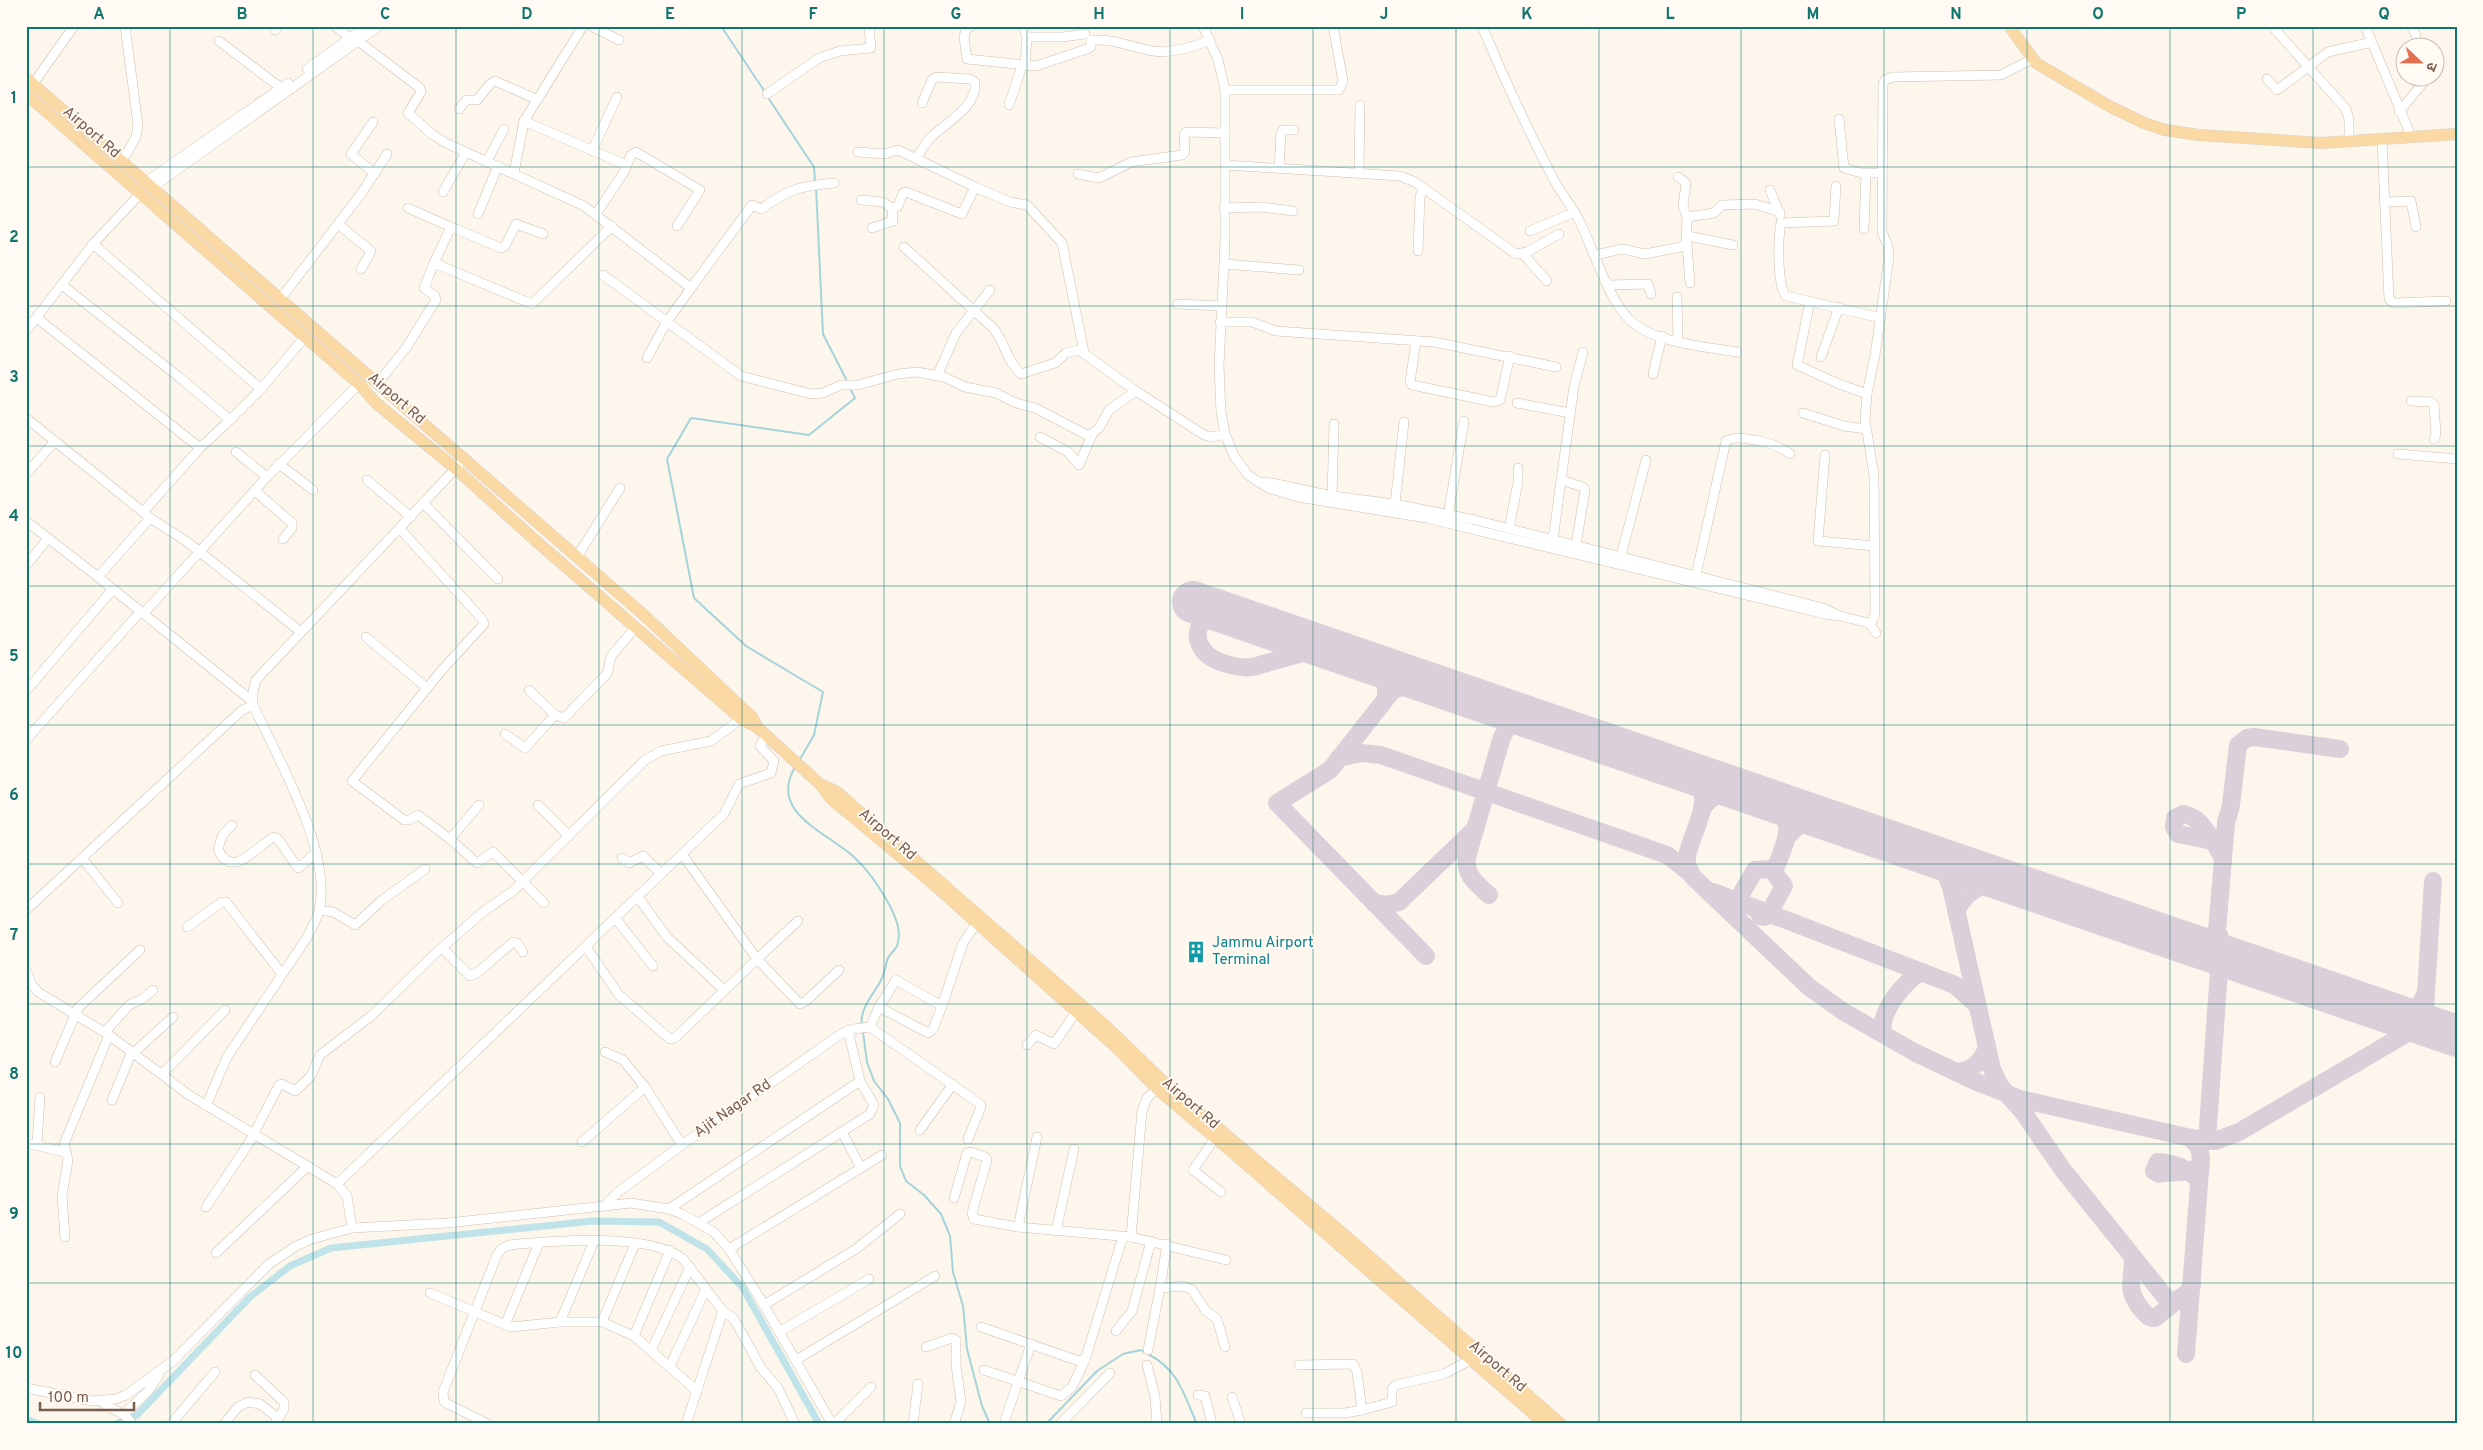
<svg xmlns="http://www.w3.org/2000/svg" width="2483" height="1450" viewBox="0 0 2483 1450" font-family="Overpass,'Noto Sans Devanagari',sans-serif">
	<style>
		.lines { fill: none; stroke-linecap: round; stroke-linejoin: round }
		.stream { stroke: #a5d3da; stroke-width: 2 }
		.canal { stroke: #bfe3e8; stroke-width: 7 }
		.taxiway { stroke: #dbcfda; stroke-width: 18 }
		.runway { stroke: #dbcfda; stroke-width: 42 }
		.minor-casing { stroke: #d1beb0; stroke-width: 10 }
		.major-casing { stroke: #dad1cd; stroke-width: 12 }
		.minor { stroke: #fff; stroke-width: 9 }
		.major { stroke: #fbd9a5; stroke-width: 11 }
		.grid { fill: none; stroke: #0f766e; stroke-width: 1; stroke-opacity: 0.55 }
		.labels { text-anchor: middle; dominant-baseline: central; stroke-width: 4; stroke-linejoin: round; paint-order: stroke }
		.street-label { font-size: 15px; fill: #7a5c4d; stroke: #fffaf3 }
		.culture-label { font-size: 15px; fill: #0d838f; stroke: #fffaf3; text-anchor: start }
		.neatline { fill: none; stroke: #0f766e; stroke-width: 2 }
		.grid-label { font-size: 16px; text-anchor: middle; font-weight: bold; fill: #0f766e }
	</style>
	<rect width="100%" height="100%" fill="#fdf6ec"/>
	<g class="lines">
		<!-- stream -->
		<g class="stream">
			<path d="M721 26 765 92"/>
			<path d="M767 96 814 167 815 182"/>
			<path d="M816 187 823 334 847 381"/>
			<path d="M799 761 814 735 823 692 746 646 694 598 667 459 691 418 809 435 855 398 850 388"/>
			<path d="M795 767C768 813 827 832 854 857 868 870 881 889 890 906 896 918 902 932 897 946 895 950 890 954 888 958 885 965 885 973 881 980 875 993 859 1008 862 1025"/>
			<path d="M863 1032 867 1062 874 1081 888 1099 900 1123V1166L906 1181 924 1195 941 1214 950 1236 953 1272 963 1306 967 1349 982 1406 990 1424"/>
			<path d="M1148 1354C1179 1370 1184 1395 1197 1424"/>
			<path d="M1046 1424 1097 1371 1123 1354 1141 1350 1144 1352"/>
		</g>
		<!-- canal -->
		<g class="canal">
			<path d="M26 1419 39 1424"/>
			<path d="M116 1424 137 1415 250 1297 290 1266 331 1248 593 1221 659 1222 707 1249 743 1288 819 1424"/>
		</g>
		<!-- taxiway -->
		<g class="taxiway">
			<path d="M1274 630 1236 611 1220 608C1203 613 1190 633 1203 650 1211 662 1239 669 1253 667L1316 649 1328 648"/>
			<path d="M1382 667 1386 678V696"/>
			<path d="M1423 681 1406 685 1392 691 1330 770 1277 803 1426 956"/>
			<path d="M1339 758 1361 753 1381 755 1667 855 1690 873"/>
			<path d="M1693 774C1716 801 1693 827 1687 856V865L1693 877 1809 987 1844 1012 1914 1052 1977 1082 2020 1099 2191 1138 2215 1141 2239 1132 2409 1032 2423 1028 2440 1030"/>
			<path d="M1703 808C1711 795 1723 791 1737 789"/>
			<path d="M1788 836 1802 822 1820 817"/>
			<path d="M2213 841 2178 834 2174 827 2175 818 2183 814C2199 817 2204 828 2213 841L2223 858"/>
			<path d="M1937 857 1944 869 1951 887 1987 1047 1992 1069 2000 1086 2023 1112 2063 1170 2166 1298 2175 1302 2188 1292 2192 1285"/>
			<path d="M2433 881 2425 1009 2431 1021 2440 1030"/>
			<path d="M1713 892 1955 985 1977 1005"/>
			<path d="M1489 895C1477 884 1464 875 1467 857L1502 737 1509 725 1525 716"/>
			<path d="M1737 901 1755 870 1775 869"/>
			<path d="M1374 903 1386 905 1399 902 1474 830"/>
			<path d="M1956 910 1967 895 1994 877"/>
			<path d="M1760 916 1764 917 1769 913 1784 886C1782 881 1776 878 1775 872 1775 868 1778 862 1780 857 1789 833 1792 823 1775 802"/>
			<path d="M2192 945 2205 943 2217 931"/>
			<path d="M2229 957 2217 931 2226 823 2231 805 2238 745 2247 738 2254 737 2340 749"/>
			<path d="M2391 1013C2409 1015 2419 1011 2425 994"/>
			<path d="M1884 1034C1876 1016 1905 979 1922 972"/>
			<path d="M1956 1072C1971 1071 1982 1062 1987 1047"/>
			<path d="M2207 1141 2219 970 2223 962 2230 958"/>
			<path d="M2199 1181C2191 1169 2173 1163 2158 1162L2154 1171 2159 1174C2173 1171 2189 1175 2201 1165"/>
			<path d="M2133 1258C2133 1282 2125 1289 2142 1310 2146 1314 2148 1318 2155 1318L2175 1302"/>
			<path d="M2186 1354 2201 1158 2199 1148 2191 1138"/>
		</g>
		<!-- runway -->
		<path class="runway" d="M1193 602 2457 1036"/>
		<!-- minor casing -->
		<g class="minor-casing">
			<g id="minor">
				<path d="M335 26 350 38"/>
				<path d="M591 26 619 40"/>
				<path d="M972 26 966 29 964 37 967 59 1036 66 1087 49 1091 47V40"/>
				<path d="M1023 26 1027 37"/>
				<path d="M1203 26 1218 60 1225 90V242L1219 366 1221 412 1225 434 1234 456 1248 475 1268 488 1298 497 1426 518 1825 614 1840 616"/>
				<path d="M1482 26C1504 79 1528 130 1554 180 1562 195 1573 207 1580 222 1593 249 1610 304 1632 322 1656 343 1706 347 1737 352"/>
				<path d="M2272 26 2346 109 2349 119V142"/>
				<path d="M2365 26 2412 138"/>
				<path d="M2411 26 2416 35"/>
				<path d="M275 30 278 26"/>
				<path d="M1091 40C1119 39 1128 47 1153 51 1172 54 1193 47 1210 40"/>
				<path d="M219 41 281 88"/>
				<path d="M358 41 420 88 421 92 408 113 433 135 446 143 584 206 691 288 752 205 761 209C789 189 800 186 834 183"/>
				<path d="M1025 66 1027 37H1062L1085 34"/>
				<path d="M307 69 367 26"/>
				<path d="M2267 79 2277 90 2328 52 2372 42"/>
				<path d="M33 84 74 26"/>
				<path d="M1225 90H1339L1343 81 1333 26"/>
				<path d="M767 94 819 58 840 51 871 48 869 26"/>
				<path d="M1009 105 1022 66"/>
				<path d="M459 109 466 100H477L490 84 495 81 536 99"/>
				<path d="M2399 112 2427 78"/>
				<path d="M1839 119 1844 168 1861 173H1882"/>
				<path d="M524 121 583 26"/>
				<path d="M373 122 351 154 375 174"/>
				<path d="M2382 140 2389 299 2394 303 2446 301"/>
				<path d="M592 151 617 97"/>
				<path d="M858 152 884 154 898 150 975 187 962 214 906 192 903 193 898 206 892 208"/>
				<path d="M917 157C921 151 925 144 930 138 945 123 978 107 975 82L970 79 936 77 932 80 922 103"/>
				<path d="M122 161 136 137 138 125 125 26"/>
				<path d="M487 161 504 129"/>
				<path d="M1226 165 1400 176 1415 182 1516 254 1527 252 1559 234"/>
				<path d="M1279 168 1281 133 1283 130H1294"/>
				<path d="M1359 172 1360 105"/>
				<path d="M514 173 524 121 626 165"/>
				<path d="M1078 174 1099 178 1131 162 1182 155 1185 152 1184 135 1186 132 1225 133"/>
				<path d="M1678 177 1686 183 1683 206 1687 218"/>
				<path d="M147 181 288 83"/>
				<path d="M1836 186 1834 221 1781 223C1778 237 1777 286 1786 296L1881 318"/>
				<path d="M153 187 379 26"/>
				<path d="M975 187 1010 202 1027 205 1062 243 1084 352"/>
				<path d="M1770 190 1780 215"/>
				<path d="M443 192 466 152"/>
				<path d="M861 200 883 202 892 208 893 221 872 228"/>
				<path d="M2384 202 2411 201 2416 227"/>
				<path d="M408 208 451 227"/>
				<path d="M1224 208 1261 207 1293 211"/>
				<path d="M478 214 498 166"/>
				<path d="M596 214 624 172 631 155 636 152 700 190 677 226"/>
				<path d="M338 224 371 251 361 269"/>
				<path d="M1864 229 1866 173"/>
				<path d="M1530 231 1575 212"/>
				<path d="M543 234 516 224 505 246 501 248 451 227 434 263 532 304 612 226"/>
				<path d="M1688 236 1733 245"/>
				<path d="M93 244 261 389 304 338"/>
				<path d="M1687 245 1690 283"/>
				<path d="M1418 251 1420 197 1423 188"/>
				<path d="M1523 254 1547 281"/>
				<path d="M1595 255 1622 249 1645 254 1686 246 1687 217 1714 213 1722 205 1755 204 1780 212"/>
				<path d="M1224 264 1299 270"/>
				<path d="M603 275 741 376 811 394 823 393 841 385H858L898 374 917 372 944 377 965 387 996 393 1016 403 1035 408 1089 436 1099 428 1109 410 1136 391 1079 350 1066 353 1055 363 1021 374C1007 362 1005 342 993 328L904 247"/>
				<path d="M62 285 179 377 230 420 200 448 143 512 150 518"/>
				<path d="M1608 285 1648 284 1651 294"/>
				<path d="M1677 297 1678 341"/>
				<path d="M281 298 361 194 387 154"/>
				<path d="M1810 301 1797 365 1839 384 1867 394"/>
				<path d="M1177 304 1221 306"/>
				<path d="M37 318 200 448"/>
				<path d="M1220 322H1252L1276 331 1434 342 1556 367"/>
				<path d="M26 331 93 244 140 194"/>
				<path d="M1416 341 1410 382 1412 385 1494 402 1500 400 1510 356"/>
				<path d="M1821 357 1839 307"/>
				<path d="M647 358 666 323 691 288"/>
				<path d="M1653 374 1662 336"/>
				<path d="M937 376 956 333 990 290"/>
				<path d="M378 383 406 348 436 300 435 296 424 288 434 263"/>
				<path d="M1136 391 1204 435 1212 437 1225 434"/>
				<path d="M2411 401 2431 402 2434 405 2436 434 2434 439"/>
				<path d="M1517 403 1570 413"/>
				<path d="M1803 413 1844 426 1866 429"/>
				<path d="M26 418 143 512"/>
				<path d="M230 420 261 389"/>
				<path d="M1040 437 1068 452 1079 465 1092 435"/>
				<path d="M236 452 267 477"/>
				<path d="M2398 454 2457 459"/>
				<path d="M1825 455 1818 541 1875 546"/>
				<path d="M279 464 313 490"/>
				<path d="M26 474 55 441"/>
				<path d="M367 480 411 517"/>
				<path d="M1561 480 1583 487 1585 490 1576 545"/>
				<path d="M1258 482 1272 483 1332 496 1395 504 1475 520 1823 608 1840 616 1869 623 1876 633"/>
				<path d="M255 491 292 523V528L283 539"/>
				<path d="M1332 496 1334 424"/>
				<path d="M424 504 498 579"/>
				<path d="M1395 504 1404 422"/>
				<path d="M1448 515 1464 421"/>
				<path d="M26 521 98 577"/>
				<path d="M400 529 482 619 484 624 441 671 352 781 404 820H409L418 815 450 839 479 805"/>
				<path d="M1509 529 1518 482V468"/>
				<path d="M1553 539 1574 386 1583 352"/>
				<path d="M1621 556 1646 460"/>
				<path d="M577 557 620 488"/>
				<path d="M26 566 48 538"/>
				<path d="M1696 575 1726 441C1738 433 1779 444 1790 454"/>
				<path d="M144 613 267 477 359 384"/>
				<path d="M1869 623 1873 620 1875 613 1874 475 1865 420 1867 394 1875 355 1889 257 1888 246 1882 232 1883 84 1885 80 1893 77 2001 75 2032 59"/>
				<path d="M366 637 427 688"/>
				<path d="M529 690 555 715 564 718 606 675C611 667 608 661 612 655L636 627"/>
				<path d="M26 691 113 589"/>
				<path d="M252 701 98 577 150 518 186 541 301 632"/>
				<path d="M505 734 525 748 555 715"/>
				<path d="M26 740 141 611"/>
				<path d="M538 805 569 836"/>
				<path d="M232 825 222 836 218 849C232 882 258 844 274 837L278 839 298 868 316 853"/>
				<path d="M450 839 477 863 493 852 544 903"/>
				<path d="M682 854 757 959 798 921"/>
				<path d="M82 858 118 903"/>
				<path d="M622 858 629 863 643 856 661 874 724 814 739 784 771 773 774 761 760 746 766 735"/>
				<path d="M637 896 667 937 724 990"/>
				<path d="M26 910 241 711 253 705"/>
				<path d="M319 910 333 912 355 925 381 901 425 869"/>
				<path d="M615 918 653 966"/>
				<path d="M187 927 222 902H226L282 974"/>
				<path d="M586 947 619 995 670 1039 675 1038 757 959 800 1004 806 1001 839 970"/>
				<path d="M442 948 470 976 477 973 513 942 517 943 523 952"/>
				<path d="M26 970 32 985 38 992 109 1035 189 1095 337 1184 347 1196 352 1228"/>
				<path d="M879 1007 928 1033 933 1029 942 1006"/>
				<path d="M870 1027 879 1007 896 980 942 1006 963 943 976 924"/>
				<path d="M870 1027 980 1104 981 1107 968 1139"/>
				<path d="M105 1032 129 1005 142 999 153 990"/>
				<path d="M1027 1045 1036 1035 1054 1044 1076 1012"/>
				<path d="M605 1052 623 1060 645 1087"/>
				<path d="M55 1062 78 1008 140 950"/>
				<path d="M162 1074 225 1010"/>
				<path d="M112 1100 130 1056 173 1017"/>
				<path d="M206 1106 227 1057 306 939C311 930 316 921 319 911 333 852 278 759 253 705V692L256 680 459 465"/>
				<path d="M920 1130 953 1084"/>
				<path d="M842 1132 861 1168"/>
				<path d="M1215 1138 1193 1170 1221 1192"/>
				<path d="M582 1142 645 1087 682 1145"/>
				<path d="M26 1143 65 1152"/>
				<path d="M37 1144 40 1097"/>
				<path d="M337 1184 661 874"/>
				<path d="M954 1198 967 1153 971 1152 985 1157 987 1160 972 1213 974 1219 1018 1227 1131 1237 1142 1111 1147 1098 1157 1089"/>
				<path d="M604 1206 618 1192 682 1145 841 1034 853 1029 870 1027"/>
				<path d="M206 1207 249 1143 279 1085 282 1084 295 1091 311 1076 320 1055 370 1017 437 952 483 912 513 891 645 760 661 751 711 741 741 719"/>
				<path d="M669 1209 860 1081 848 1030"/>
				<path d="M700 1222 870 1114 874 1105 860 1081"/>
				<path d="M1018 1227 1037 1137"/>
				<path d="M1056 1231 1074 1149"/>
				<path d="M65 1237 62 1196 68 1160 64 1144 109 1035"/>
				<path d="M1131 1237 1226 1260"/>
				<path d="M1167 1244 1160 1288 1183 1286 1192 1290 1206 1311 1217 1319 1225 1347"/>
				<path d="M729 1249 882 1155"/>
				<path d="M216 1253 308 1166"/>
				<path d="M430 1293 511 1327 560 1322H602L634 1336 697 1391"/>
				<path d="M764 1305 856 1249 900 1214"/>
				<path d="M560 1322 594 1241"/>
				<path d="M602 1322 635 1244"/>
				<path d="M505 1325 539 1243"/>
				<path d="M981 1327 1079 1361 1085 1360 1123 1236"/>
				<path d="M1116 1331 1132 1311 1151 1241"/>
				<path d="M779 1332 869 1279"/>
				<path d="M634 1336 670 1250"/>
				<path d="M926 1347 952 1338 956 1340V1365L961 1402 954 1424"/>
				<path d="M1148 1350 1160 1288"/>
				<path d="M651 1351 690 1267"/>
				<path d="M796 1360 935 1276"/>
				<path d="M1147 1365 1155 1397 1157 1424"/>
				<path d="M1299 1365 1353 1364 1357 1372 1362 1410 1345 1413H1306"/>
				<path d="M670 1366 706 1289"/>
				<path d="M984 1370 1061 1396 1072 1387 1085 1360"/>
				<path d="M255 1375 284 1402V1409L275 1424"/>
				<path d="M26 1388 92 1401 116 1399 126 1395 173 1361 269 1264 296 1246 312 1239 352 1228 448 1223 631 1203 669 1209 682 1214 714 1232 729 1249 761 1300 832 1424"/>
				<path d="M1198 1395 1205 1396 1212 1424"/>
				<path d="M1232 1397 1241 1424"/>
				<path d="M102 1402C114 1412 123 1410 132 1424"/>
				<path d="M1362 1410 1392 1402V1389L1396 1385 1444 1374 1470 1360"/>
				<path d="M125 1413 148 1391 159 1375"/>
				<path d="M1005 1420 1031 1344"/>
				<path d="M171 1424 215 1372"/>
				<path d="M224 1424 238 1407 248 1402 260 1404 278 1418"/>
				<path d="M488 1424 446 1403 444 1401 443 1392 497 1255 501 1249 509 1245C551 1241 650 1232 683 1259L723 1311 734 1319 761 1368 778 1388 795 1424"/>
				<path d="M686 1424 723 1311"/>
				<path d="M834 1424 871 1387"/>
				<path d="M913 1424 918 1384"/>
				<path d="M1060 1424 1110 1373"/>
			</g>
		</g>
		<!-- major casing -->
		<g class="major-casing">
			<g id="major">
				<path d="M2009 26 2036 63 2109 106 2144 123 2165 130 2199 135 2322 143 2457 134"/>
				<path d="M26 78 646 617 752 717 758 728"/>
				<path d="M26 94 359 384 376 403 456 469 536 541 741 719 758 728 820 784 831 799 932 883 1119 1050 1157 1089 1233 1153 1545 1424"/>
				<path d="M822 785 837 792 1108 1028 1167 1085 1346 1236 1561 1424"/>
			</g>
		</g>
		<!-- minor -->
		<use href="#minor" class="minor"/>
		<!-- major -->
		<use href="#major" class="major"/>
	</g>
	<!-- grid -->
	<path class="grid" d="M170 26V1424M313 26V1424M456 26V1424M599 26V1424M742 26V1424M884 26V1424M1027 26V1424M1170 26V1424M1313 26V1424M1456 26V1424M1599 26V1424M1741 26V1424M1884 26V1424M2027 26V1424M2170 26V1424M2313 26V1424M26 167H2457M26 306H2457M26 446H2457M26 586H2457M26 725H2457M26 864H2457M26 1004H2457M26 1144H2457M26 1283H2457"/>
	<!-- icons -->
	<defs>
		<g id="building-bare" transform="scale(1.725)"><path d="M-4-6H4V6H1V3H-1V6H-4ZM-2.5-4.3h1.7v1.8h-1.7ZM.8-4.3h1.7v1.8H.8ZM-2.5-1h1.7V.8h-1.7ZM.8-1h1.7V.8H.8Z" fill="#0f9aa8" stroke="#fffaf3" stroke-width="2.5" paint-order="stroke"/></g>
	</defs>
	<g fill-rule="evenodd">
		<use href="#building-bare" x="1196" y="952"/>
	</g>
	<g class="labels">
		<!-- street labels -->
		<g class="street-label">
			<text transform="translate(91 133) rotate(41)">Airport Rd</text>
			<text transform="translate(396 399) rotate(41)">Airport Rd</text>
			<text transform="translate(887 835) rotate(41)">Airport Rd</text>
			<text transform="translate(1190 1104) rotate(41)">Airport Rd</text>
			<text transform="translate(733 1109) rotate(-35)">Ajit Nagar Rd</text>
			<text transform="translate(1497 1367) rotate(41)">Airport Rd</text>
		</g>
		<!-- culture labels -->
		<g class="culture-label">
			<text x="1212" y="943">Jammu Airport<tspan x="1212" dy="17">Terminal</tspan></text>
		</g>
	</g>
	<!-- border -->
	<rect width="2483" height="1450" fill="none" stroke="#fffaf3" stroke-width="55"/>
	<!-- north arrow -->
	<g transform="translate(2420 62) rotate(112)"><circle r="24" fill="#fffaf3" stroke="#cabbb1"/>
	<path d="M0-4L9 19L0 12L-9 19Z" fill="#e76f51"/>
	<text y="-8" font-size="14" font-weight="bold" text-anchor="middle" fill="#7a5c4d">उ</text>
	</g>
	<!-- scale -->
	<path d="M40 1402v8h94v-8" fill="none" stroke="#7a5c4d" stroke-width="2.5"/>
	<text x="48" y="1402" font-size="15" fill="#7a5c4d" stroke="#fffaf3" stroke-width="4" paint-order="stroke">100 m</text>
	<rect x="28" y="28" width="2428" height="1394" class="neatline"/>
	<g class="grid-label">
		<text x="99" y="19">A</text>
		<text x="242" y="19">B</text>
		<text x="385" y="19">C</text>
		<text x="527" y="19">D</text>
		<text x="670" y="19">E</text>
		<text x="813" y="19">F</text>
		<text x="956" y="19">G</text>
		<text x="1099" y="19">H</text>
		<text x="1242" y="19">I</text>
		<text x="1384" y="19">J</text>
		<text x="1527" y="19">K</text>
		<text x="1670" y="19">L</text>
		<text x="1813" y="19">M</text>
		<text x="1956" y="19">N</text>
		<text x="2098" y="19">O</text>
		<text x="2241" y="19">P</text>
		<text x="2384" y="19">Q</text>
		<text x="14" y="103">1</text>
		<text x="14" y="242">2</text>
		<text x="14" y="382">3</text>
		<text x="14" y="521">4</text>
		<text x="14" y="661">5</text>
		<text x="14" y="800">6</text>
		<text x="14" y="940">7</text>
		<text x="14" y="1079">8</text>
		<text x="14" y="1219">9</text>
		<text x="14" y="1358">10</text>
	</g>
</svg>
